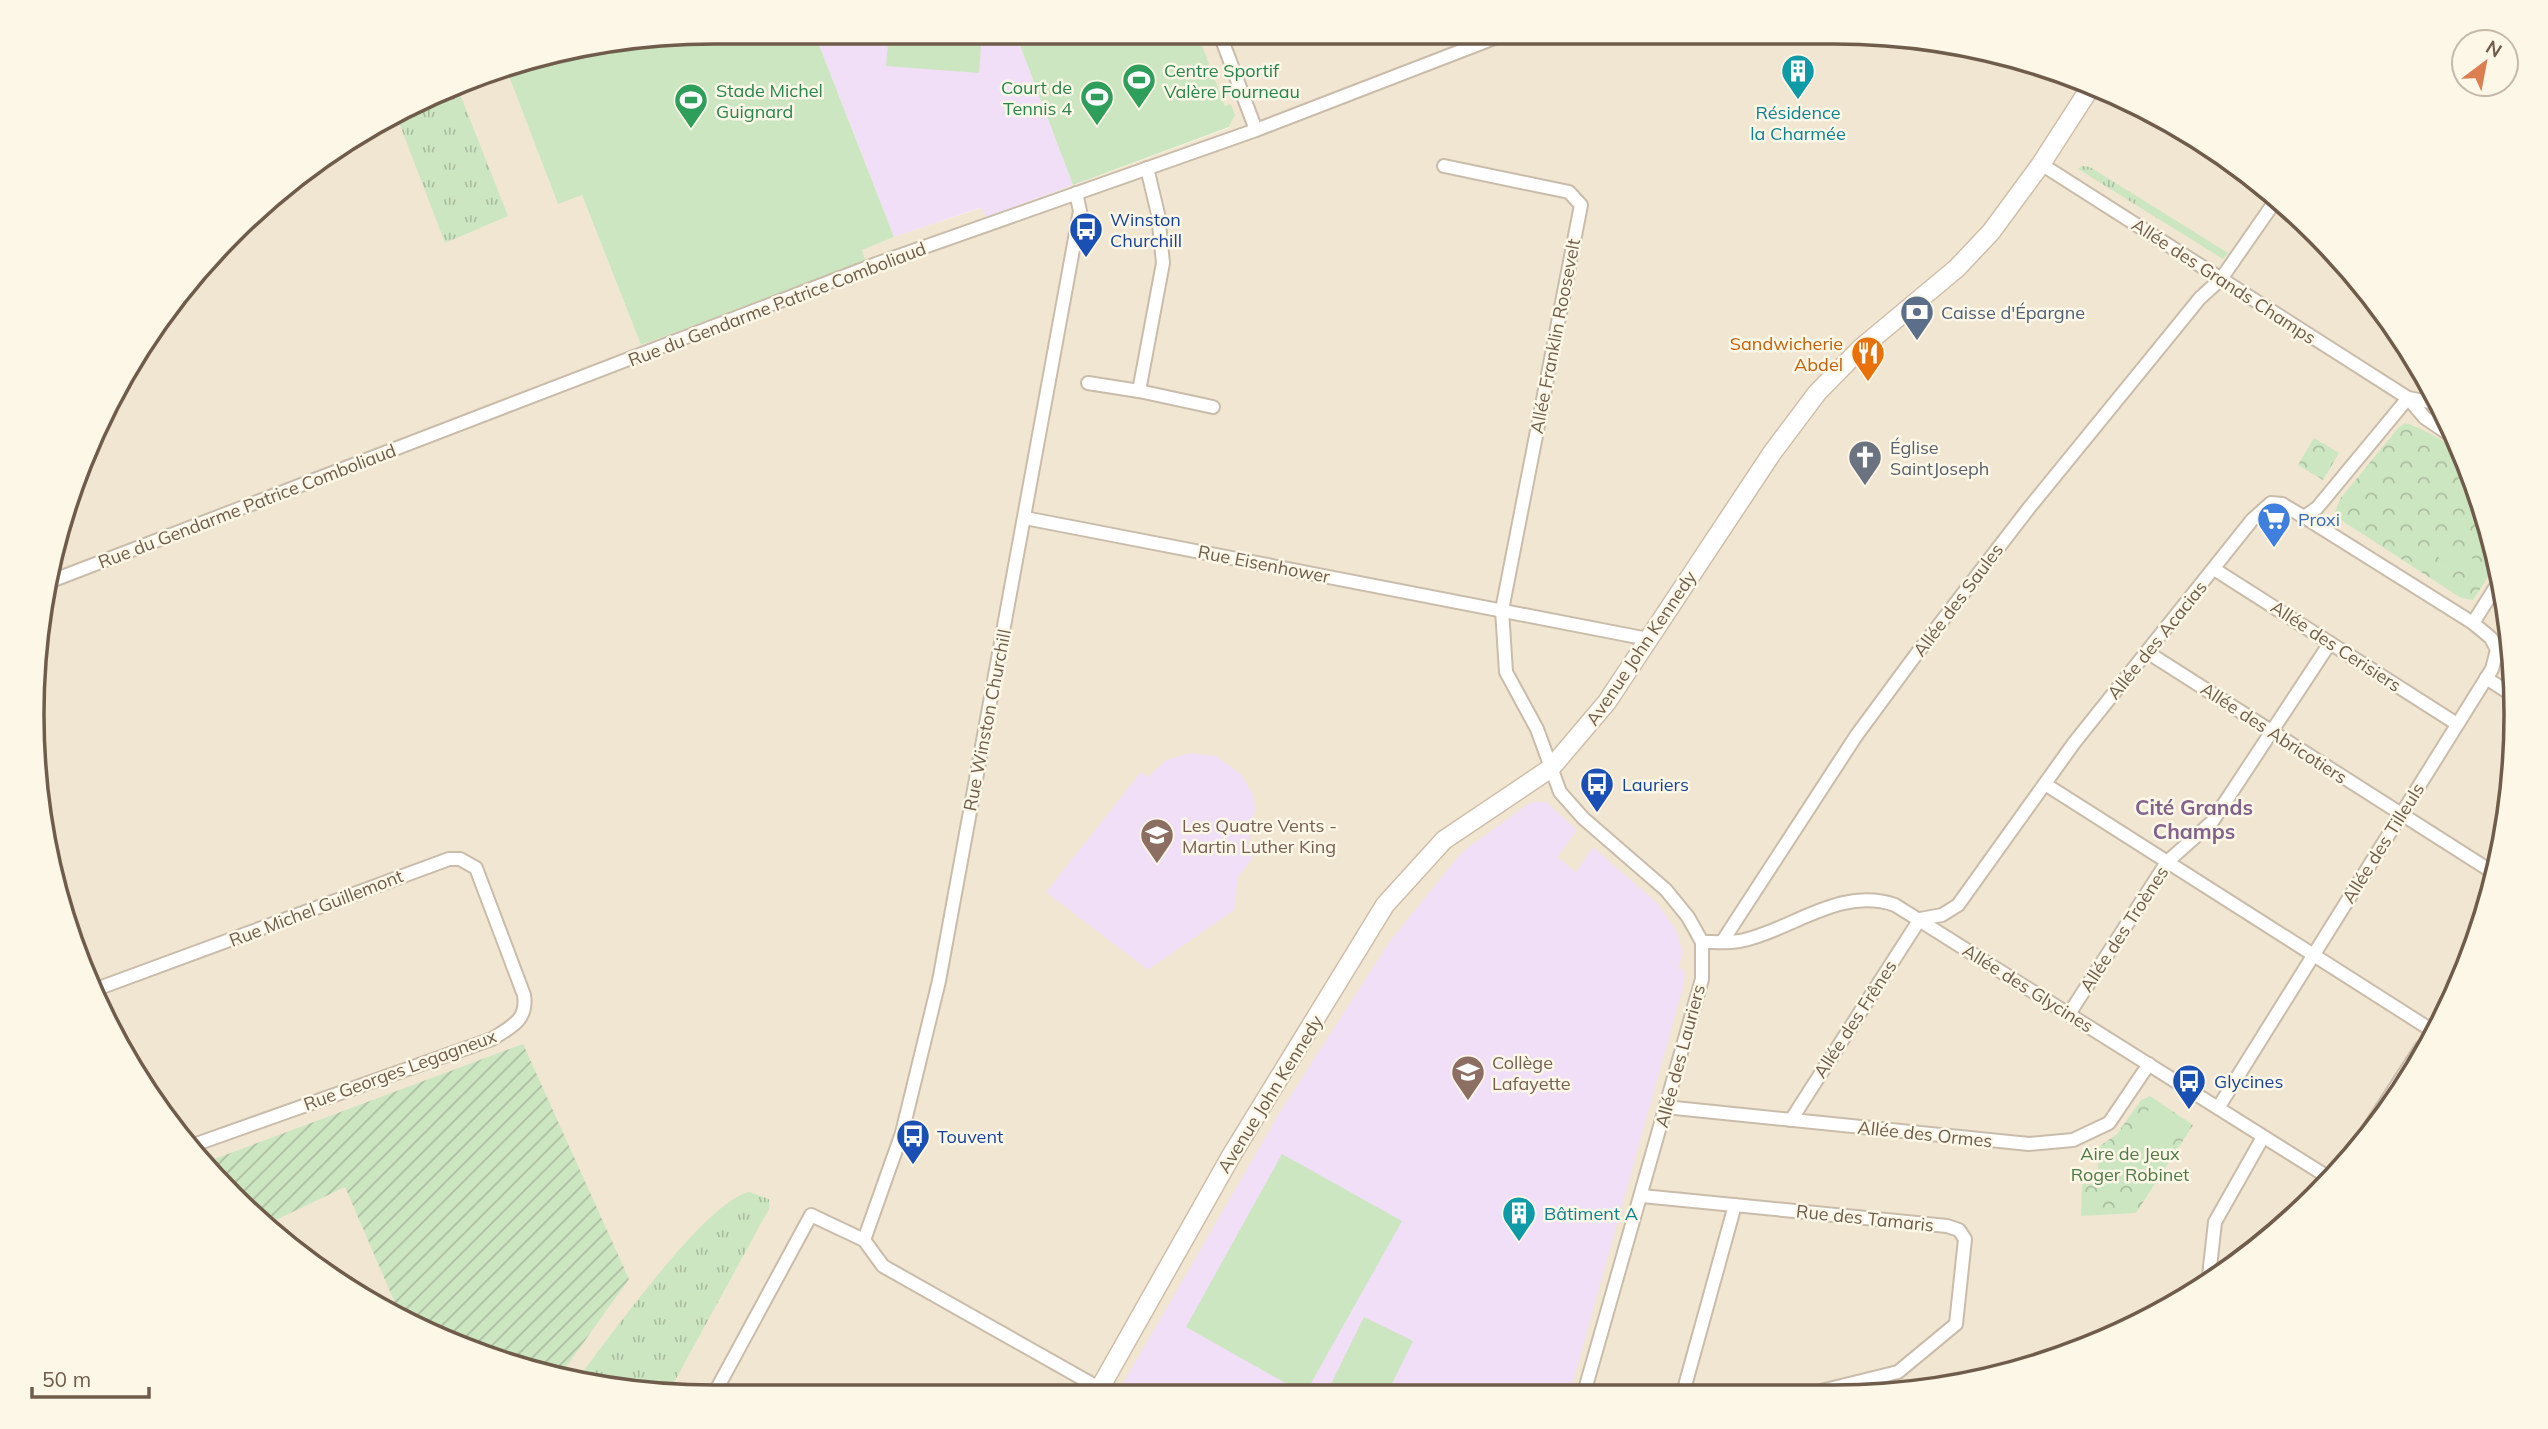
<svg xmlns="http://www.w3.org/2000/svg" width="2548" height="1429" viewBox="0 0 2548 1429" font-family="Mulish,sans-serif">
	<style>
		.residential { fill: #f1e6d1 }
		.education { fill: #f0dff6 }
		.grass { fill: url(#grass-tufts) }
		.park { fill: url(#park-crowns) }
		.garden { fill: url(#garden-furrows) }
		.pitch { fill: #cde6c2 }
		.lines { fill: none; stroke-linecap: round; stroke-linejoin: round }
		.street-casing { stroke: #cabcaa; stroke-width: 16 }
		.secondary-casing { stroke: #cfbeaa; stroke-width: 21 }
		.street { stroke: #fff; stroke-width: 12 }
		.secondary { stroke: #fff; stroke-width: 18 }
		.labels { text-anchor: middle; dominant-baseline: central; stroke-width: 5; stroke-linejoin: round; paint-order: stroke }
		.leisure-label { font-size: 18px; fill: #27864d; stroke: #fdf7e8; text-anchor: start }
		.culture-label { font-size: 18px; fill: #0d838f; stroke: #fdf7e8 }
		.transit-label { font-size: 18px; fill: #164399; stroke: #fdf7e8; text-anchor: start }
		.street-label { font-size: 18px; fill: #705c4b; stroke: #fdf7e8 }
		.service-label { font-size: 18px; fill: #4e5e75; stroke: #fdf7e8; text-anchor: start }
		.food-label { font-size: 18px; fill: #c56008; stroke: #fdf7e8; text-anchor: end }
		.worship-label { font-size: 18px; fill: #5b616d; stroke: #fdf7e8; text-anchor: start }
		.shop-label { font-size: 18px; fill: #366cbe; stroke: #fdf7e8; text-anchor: start }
		.education-label { font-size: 18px; fill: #785e54; stroke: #fdf7e8; text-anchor: start }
		.park-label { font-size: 18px; fill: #517a47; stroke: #fdf7e8 }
		.quarter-label { font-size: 21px; font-weight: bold; fill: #83638c; stroke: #fdf7e8 }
		.rim { fill: none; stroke: #705c4b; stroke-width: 3.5 }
	</style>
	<defs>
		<pattern id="grass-tufts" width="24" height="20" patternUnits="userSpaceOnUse" patternTransform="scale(1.75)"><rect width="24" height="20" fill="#cde6c2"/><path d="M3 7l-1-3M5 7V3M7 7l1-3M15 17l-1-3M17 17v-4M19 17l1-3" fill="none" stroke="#abbea0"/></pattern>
		<pattern id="park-crowns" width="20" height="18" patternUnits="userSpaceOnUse" patternTransform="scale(1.75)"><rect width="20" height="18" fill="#cde6c2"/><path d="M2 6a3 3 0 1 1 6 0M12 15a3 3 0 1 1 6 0" fill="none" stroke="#abbea0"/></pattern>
		<pattern id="garden-furrows" width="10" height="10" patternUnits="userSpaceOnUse" patternTransform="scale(1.75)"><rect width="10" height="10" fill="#cde6c2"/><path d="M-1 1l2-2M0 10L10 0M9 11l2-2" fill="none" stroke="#abbea0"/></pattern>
	</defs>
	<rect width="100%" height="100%" fill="#faf3e2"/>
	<!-- residential -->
	<path class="residential" d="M1197 32 1878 33 2053 68 2175 123 2284 201 2376 299 2446 413 2493 538 2515 670 2511 804 2480 934 2425 1056 2317 1197 2213 1283 2053 1361 1922 1392 670 1396 495 1361 373 1306 264 1228 201 1165 123 1056 83 975 45 848 33 759 37 626 55 537 102 413 147 335 231 232 299 172 412 102 505 66 558 203 582 195 641 345 866 261 862 250 894 237 981 208 987 217 1229 128 1235 114 1231 104 1225 106Z"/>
	<!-- education -->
	<g class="education">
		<path d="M814 32H1015L1073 185 987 217 980 208 894 237Z"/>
		<path d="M1190 753 1216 756 1241 774 1253 795 1255 808 1248 846 1256 853 1238 877 1234 910 1148 970 1046 892 1141 772 1148 777 1166 760Z"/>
		<path d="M1531 802H1546L1577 830 1557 857 1576 872 1593 847 1657 903 1676 930 1683 952 1678 970 1685 969 1684 983 1570 1393 1118 1392 1280 1112 1390 941 1462 852Z"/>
	</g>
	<!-- grass -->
	<g class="grass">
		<path d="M456 84 508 216 445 243 395 112Z"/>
		<path d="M2083 166 2090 167 2228 253 2223 259 2078 169Z"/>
		<path d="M749 1192 769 1199V1209L667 1395 578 1378C610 1337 705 1202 749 1192Z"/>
	</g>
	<!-- park -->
	<g class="park">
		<path d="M2405 423C2418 426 2453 445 2462 455 2472 467 2494 545 2497 563L2473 600 2461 598 2341 520 2335 512 2340 499 2399 427Z"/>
		<path d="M2314 438 2339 453 2323 480 2298 465Z"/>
		<path d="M2150 1096 2193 1125 2136 1213 2081 1216 2082 1184 2096 1183 2100 1146 2117 1134 2141 1100Z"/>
	</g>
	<!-- garden -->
	<path class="garden" d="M523 1044 629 1279 561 1374 502 1363 486 1348 474 1352 402 1319 345 1187 263 1226 201 1164Z"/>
	<!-- pitch -->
	<g class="pitch">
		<path d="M715 32H814L894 237 862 250 866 262 641 345 582 195 558 204 505 66Z"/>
		<path d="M889 32H982L979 73 886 66Z"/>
		<path d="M1015 32H1197L1225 106 1231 104 1235 115 1229 127 1073 185Z"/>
		<path d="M2441 540 2477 561 2468 575 2433 554Z"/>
		<path d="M2153 1103 2185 1124 2150 1180 2117 1159Z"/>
		<path d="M1282 1154 1402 1221 1305 1394 1186 1327Z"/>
		<path d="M1364 1317 1413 1341 1387 1394H1326Z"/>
	</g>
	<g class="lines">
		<!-- street casing -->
		<g class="street-casing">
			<g id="street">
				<path d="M1219 32 1256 130"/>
				<path d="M2041 164 2408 398 2425 418 2456 439"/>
				<path d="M1444 166 1569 192 1581 205 1502 610 1506 672 1537 729 1560 792 1583 818 1666 890 1688 917 1702 942V979L1584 1393"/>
				<path d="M1147 168 1158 214 1163 263 1139 391 1213 407"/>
				<path d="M1088 383 1139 391"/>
				<path d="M2408 398 2441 404"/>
				<path d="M2304 517 2473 623"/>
				<path d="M1025 518 1648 639"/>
				<path d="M2214 569 2457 724"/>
				<path d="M46 583 876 264 1256 130 1510 32"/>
				<path d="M2147 652 2494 873"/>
				<path d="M2486 678 2514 696"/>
				<path d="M2045 784 2436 1033"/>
				<path d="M1702 942C1714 942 1728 943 1740 941 1793 930 1839 886 1895 905L2331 1179"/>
				<path d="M1722 942 1856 736 1915 656 2029 508 2161 346 2200 298 2221 279 2278 197"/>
				<path d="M91 991 449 859H460L476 868 524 995C528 1020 511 1027 492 1039L188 1147"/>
				<path d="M2069 1014 2167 862 2212 822 2330 643"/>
				<path d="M1665 1107 2029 1144 2073 1140 2109 1123 2149 1064"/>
				<path d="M2218 1108 2492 669 2497 650 2491 638 2473 623 2500 580"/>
				<path d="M1791 1120 1920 919 1942 915 1958 905 2074 743 2252 520 2271 503 2282 504 2304 517 2317 508 2408 398"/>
				<path d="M2368 1130 2421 1048 2433 1038"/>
				<path d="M1642 1196 1947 1226 1959 1230 1965 1239 1956 1324 1898 1372 1817 1392"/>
				<path d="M864 1240 902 1133 939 981 1080 211 1076 193"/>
				<path d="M2208 1285 2215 1222 2263 1137"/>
				<path d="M1683 1393 1735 1205"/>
				<path d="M713 1396 811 1215 864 1240 883 1266 1099 1388"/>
			</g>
		</g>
		<!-- secondary casing -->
		<g class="secondary-casing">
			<path id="secondary" d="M1096 1395 1231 1156 1385 905 1444 840 1551 768 1607 702 1772 453 1817 393 1860 349 1957 268 1991 232 2041 164 2092 85"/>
		</g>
		<!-- street -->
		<use href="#street" class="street"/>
		<!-- secondary -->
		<use href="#secondary" class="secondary"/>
	</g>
	<!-- icons -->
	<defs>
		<g id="building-pin" transform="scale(1.75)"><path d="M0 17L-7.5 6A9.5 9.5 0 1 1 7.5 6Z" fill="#0f9aa8" stroke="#fdf7e8"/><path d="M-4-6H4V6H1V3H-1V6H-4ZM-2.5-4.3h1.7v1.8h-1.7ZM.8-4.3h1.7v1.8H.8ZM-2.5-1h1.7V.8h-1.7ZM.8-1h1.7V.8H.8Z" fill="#fff"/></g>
		<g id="stadium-pin" transform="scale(1.75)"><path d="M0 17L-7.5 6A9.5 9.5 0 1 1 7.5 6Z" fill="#2e9e5b" stroke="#fdf7e8"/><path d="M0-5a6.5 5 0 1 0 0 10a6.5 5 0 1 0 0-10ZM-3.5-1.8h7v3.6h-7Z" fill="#fff"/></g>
		<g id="bus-pin" transform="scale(1.75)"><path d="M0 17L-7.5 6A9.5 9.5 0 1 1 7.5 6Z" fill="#1a4fb4" stroke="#fdf7e8"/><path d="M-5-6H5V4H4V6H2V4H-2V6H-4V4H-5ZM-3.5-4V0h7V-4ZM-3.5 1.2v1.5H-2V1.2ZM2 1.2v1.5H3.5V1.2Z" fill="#fff"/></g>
		<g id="bank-pin" transform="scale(1.75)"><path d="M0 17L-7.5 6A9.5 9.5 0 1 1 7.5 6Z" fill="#5c6f8a" stroke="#fdf7e8"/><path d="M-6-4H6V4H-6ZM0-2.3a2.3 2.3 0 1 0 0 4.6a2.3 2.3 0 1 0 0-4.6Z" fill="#fff"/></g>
		<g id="restaurant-pin" transform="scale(1.75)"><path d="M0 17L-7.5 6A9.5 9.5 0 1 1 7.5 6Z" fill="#e8710a" stroke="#fdf7e8"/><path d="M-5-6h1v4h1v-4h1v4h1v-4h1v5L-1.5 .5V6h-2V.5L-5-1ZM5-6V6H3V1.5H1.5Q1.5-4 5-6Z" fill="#fff"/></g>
		<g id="church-pin" transform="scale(1.75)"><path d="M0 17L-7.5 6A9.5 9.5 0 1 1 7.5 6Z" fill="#6b7280" stroke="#fdf7e8"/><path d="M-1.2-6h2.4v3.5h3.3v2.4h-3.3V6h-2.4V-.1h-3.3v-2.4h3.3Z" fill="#fff"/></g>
		<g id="supermarket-pin" transform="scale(1.75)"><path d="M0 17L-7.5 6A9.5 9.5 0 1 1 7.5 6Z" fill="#3f7fe0" stroke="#fdf7e8"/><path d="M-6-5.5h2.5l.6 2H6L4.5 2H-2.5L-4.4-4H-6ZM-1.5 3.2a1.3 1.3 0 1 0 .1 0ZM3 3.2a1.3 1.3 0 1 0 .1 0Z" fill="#fff"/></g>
		<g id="school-pin" transform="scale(1.75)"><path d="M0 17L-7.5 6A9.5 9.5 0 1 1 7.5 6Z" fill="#8d6e63" stroke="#fdf7e8"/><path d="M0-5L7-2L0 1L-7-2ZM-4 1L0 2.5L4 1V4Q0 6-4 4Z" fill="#fff"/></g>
	</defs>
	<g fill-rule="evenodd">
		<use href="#building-pin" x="1798" y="71"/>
		<use href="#stadium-pin" x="1139" y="80"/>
		<use href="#stadium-pin" x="1097" y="97"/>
		<use href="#stadium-pin" x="691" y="100"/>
		<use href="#bus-pin" x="1086" y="229"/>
		<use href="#bank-pin" x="1917" y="312"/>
		<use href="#restaurant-pin" x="1868" y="353"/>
		<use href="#church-pin" x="1865" y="457"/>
		<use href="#supermarket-pin" x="2274" y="519"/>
		<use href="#bus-pin" x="1597" y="784"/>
		<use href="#school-pin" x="1157" y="835"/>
		<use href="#school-pin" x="1468" y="1072"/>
		<use href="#bus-pin" x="2189" y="1081"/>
		<use href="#bus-pin" x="913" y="1136"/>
		<use href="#building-pin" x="1519" y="1213"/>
	</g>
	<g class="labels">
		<!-- leisure labels -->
		<g class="leisure-label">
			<text x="1164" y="70">Centre Sportif<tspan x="1164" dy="21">Valère Fourneau</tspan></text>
			<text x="1072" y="87" text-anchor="end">Court de<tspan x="1072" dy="21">Tennis 4</tspan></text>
			<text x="716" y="90">Stade Michel<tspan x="716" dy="21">Guignard</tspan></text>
		</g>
		<!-- culture labels -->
		<g class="culture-label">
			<text x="1798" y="112">Résidence<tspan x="1798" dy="21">la Charmée</tspan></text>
			<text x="1544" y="1213" text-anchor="start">Bâtiment A</text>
		</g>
		<!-- transit labels -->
		<g class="transit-label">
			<text x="1110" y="219">Winston<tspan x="1110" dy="21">Churchill</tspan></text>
			<text x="1622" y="784">Lauriers</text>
			<text x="2214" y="1081">Glycines</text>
			<text x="937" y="1136">Touvent</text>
		</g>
		<!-- street labels -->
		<g class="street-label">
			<text transform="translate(2224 281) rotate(33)">Allée des Grands Champs</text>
			<text transform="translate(777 304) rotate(-21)">Rue du Gendarme Patrice Comboliaud</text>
			<text transform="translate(1555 336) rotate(-79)">Allée Franklin Roosevelt</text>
			<text transform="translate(247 506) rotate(-21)">Rue du Gendarme Patrice Comboliaud</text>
			<text transform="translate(1264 564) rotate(11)">Rue Eisenhower</text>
			<text transform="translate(1958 600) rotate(-53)">Allée des Saules</text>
			<text transform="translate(2157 640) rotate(-51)">Allée des Acacias</text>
			<text transform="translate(2336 646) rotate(33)">Allée des Cerisiers</text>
			<text transform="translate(1641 648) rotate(-56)">Avenue John Kennedy</text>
			<text transform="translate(987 720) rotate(-79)">Rue Winston Churchill</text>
			<text transform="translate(2274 733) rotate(33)">Allée des Abricotiers</text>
			<text transform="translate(2383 843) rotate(-58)">Allée des Tilleuls</text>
			<text transform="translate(316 908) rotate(-21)">Rue Michel Guillemont</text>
			<text transform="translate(2124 929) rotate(-57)">Allée des Troènes</text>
			<text transform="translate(2028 988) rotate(32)">Allée des Glycines</text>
			<text transform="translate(1855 1019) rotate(-57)">Allée des Frênes</text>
			<text transform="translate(1680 1056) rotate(-75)">Allée des Lauriers</text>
			<text transform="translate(400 1070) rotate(-20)">Rue Georges Legagneux</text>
			<text transform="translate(1270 1094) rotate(-58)">Avenue John Kennedy</text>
			<text transform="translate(1925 1134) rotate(6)">Allée des Ormes</text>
			<text transform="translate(1865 1218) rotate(6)">Rue des Tamaris</text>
		</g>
		<!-- service labels -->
		<g class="service-label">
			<text x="1941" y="312">Caisse d'Épargne</text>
		</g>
		<!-- food labels -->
		<g class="food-label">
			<text x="1843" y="343">Sandwicherie<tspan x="1843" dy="21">Abdel</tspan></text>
		</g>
		<!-- worship labels -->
		<g class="worship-label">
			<text x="1890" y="447">Église<tspan x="1890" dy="21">SaintJoseph</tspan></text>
		</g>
		<!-- shop labels -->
		<g class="shop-label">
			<text x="2298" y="519">Proxi</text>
		</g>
		<!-- education labels -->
		<g class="education-label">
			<text x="1182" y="825">Les Quatre Vents -<tspan x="1182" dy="21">Martin Luther King</tspan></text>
			<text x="1492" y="1062">Collège<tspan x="1492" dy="21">Lafayette</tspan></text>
		</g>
		<!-- park labels -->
		<g class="park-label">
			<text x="2130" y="1153">Aire de Jeux<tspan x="2130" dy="21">Roger Robinet</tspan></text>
		</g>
		<!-- quarter labels -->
		<g class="quarter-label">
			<text x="2194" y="807">Cité Grands<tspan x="2194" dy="24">Champs</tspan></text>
		</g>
	</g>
	<!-- crop -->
	<path d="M0 0H2548V1429H0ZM714 44H1834A670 670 0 0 1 2504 714V715A670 670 0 0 1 1834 1385H714A670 670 0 0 1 44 715V714A670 670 0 0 1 714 44Z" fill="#fdf7e8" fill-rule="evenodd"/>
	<path class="rim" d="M714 44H1834A670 670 0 0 1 2504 714V715A670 670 0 0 1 1834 1385H714A670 670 0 0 1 44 715V714A670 670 0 0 1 714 44Z"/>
	<!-- north arrow -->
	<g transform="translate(2485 63) rotate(32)"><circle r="33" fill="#fdf7e8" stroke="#c5b9a9" stroke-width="2"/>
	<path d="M0-5L12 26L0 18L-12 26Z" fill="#db7e50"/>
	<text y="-10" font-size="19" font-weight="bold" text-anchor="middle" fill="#705c4b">N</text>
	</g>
	<!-- scale -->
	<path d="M32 1387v10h117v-10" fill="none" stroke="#705c4b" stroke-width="3.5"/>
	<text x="42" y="1387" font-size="21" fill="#705c4b" stroke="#fdf7e8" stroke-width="5" paint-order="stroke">50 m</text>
</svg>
